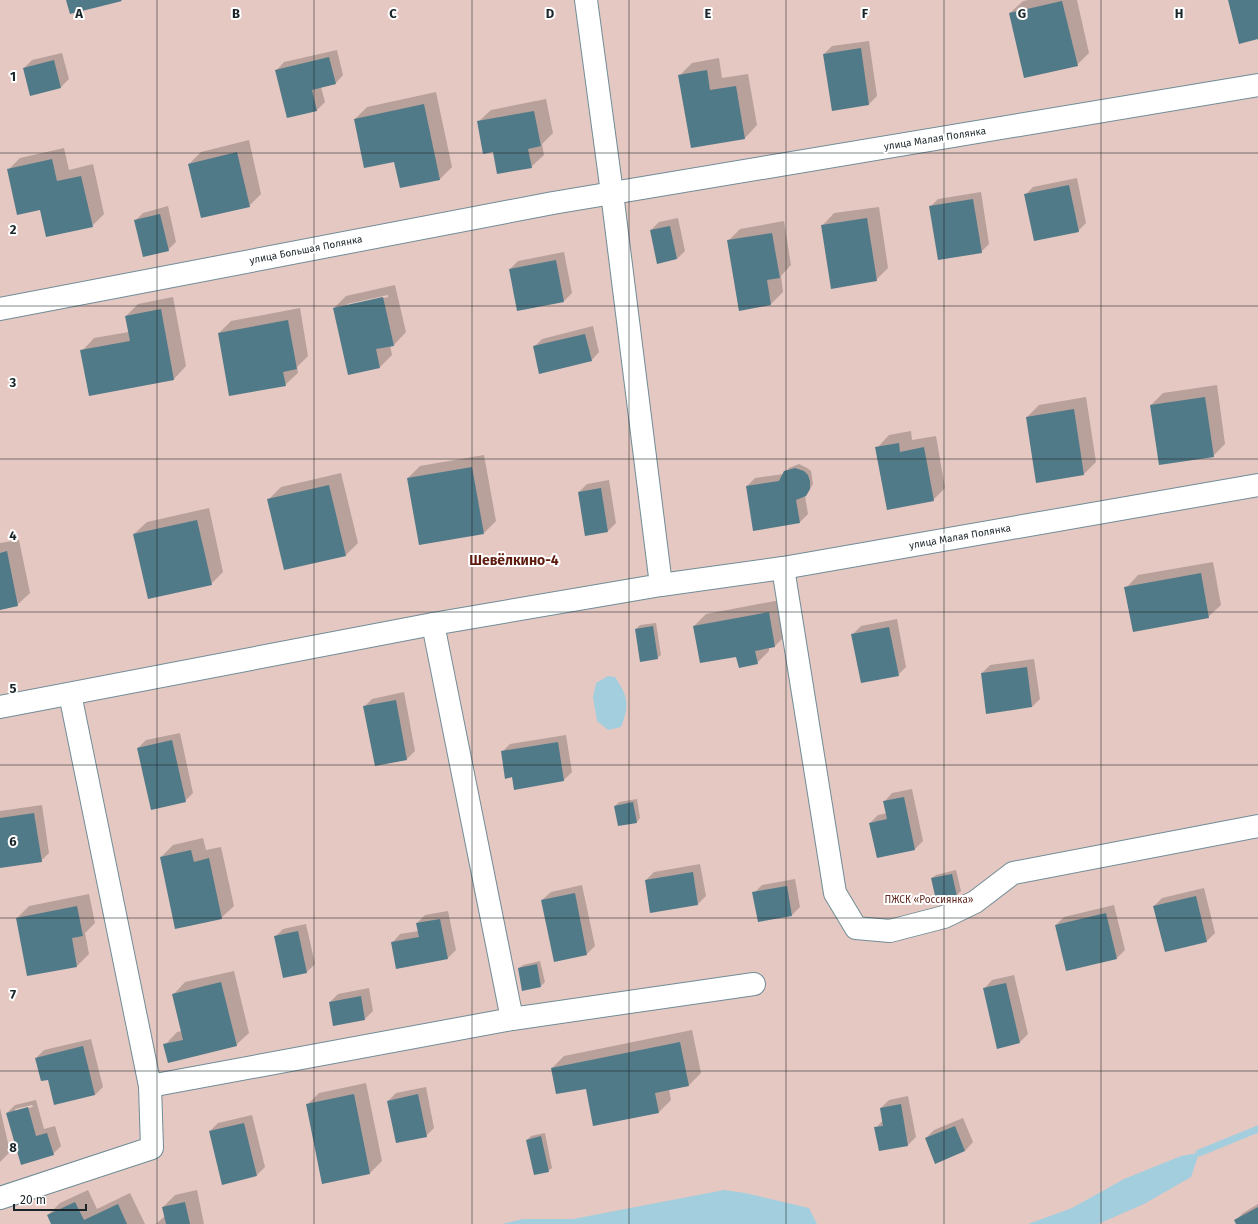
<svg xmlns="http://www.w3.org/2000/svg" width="1258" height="1224" viewBox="0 0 1258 1224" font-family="'Fira Sans',sans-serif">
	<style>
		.green { fill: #e6c8c2 }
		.water { fill: #a2cedd }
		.shadow { fill: #0003; fill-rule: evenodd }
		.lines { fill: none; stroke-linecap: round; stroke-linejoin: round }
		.stream { stroke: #a2cedd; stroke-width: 7 }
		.building { fill: #517a88 }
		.street-casing { stroke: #708c96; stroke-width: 24 }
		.street { stroke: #fff; stroke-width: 22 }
		.grid { fill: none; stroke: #1a2529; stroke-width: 1; stroke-opacity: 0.55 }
		.labels { text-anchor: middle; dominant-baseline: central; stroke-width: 4; stroke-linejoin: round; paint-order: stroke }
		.street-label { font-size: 10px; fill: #1a2529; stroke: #fff }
		.park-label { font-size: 10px; fill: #5f291f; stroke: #fff }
		.district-label { font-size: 14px; font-weight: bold; fill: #5e1b0e; stroke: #fff }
		.grid-label { font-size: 13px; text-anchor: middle; font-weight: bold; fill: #1a2529; stroke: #fff; stroke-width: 4; stroke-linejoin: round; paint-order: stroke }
	</style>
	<rect width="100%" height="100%" fill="#dbf4fc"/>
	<!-- green -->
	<rect class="green" x="0" y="0" width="1258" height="1224"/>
	<!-- water -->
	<g class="water">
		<path d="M608 676 615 677C628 697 630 704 621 727L608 730 597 721 593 697 596 683Z"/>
		<path d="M1199 1153 1191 1177 1144 1204 1098 1224H1028L1072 1208 1124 1179 1181 1156Z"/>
		<path d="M724 1190 745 1193 809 1208 817 1224H502L523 1219H573Z"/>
	</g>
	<!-- shadow -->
	<g class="shadow">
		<path d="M1028 0H1077L1089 53 1077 65 1010 13 1023 1Z"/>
		<path d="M869 41 877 96 869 104 832 110 824 54 832 46Z"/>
		<path d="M337 50 343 75 335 84 321 87 325 102 317 110 287 117 276 71 284 62Z"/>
		<path d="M62 53 69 79 61 87 31 94 24 68 32 60Z"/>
		<path d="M719 58 722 78 748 74 757 125 745 138 680 75 692 63Z"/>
		<path d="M436 92 452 167 440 179 401 187 395 161 355 119 367 107Z"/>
		<path d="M546 99 553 133 542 144 544 155 531 167 494 151 478 122 491 110Z"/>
		<path d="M249 140 261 194 249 206 202 217 189 164 201 152Z"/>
		<path d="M64 148 69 170 93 164 104 214 92 226 41 209 8 170 20 158Z"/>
		<path d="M1077 178 1086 223 1078 231 1025 195 1033 187Z"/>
		<path d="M981 192 989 244 981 252 930 207 938 199Z"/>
		<path d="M168 206 176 242 168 250 135 221 143 213Z"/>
		<path d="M879 207 888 268 876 280 822 226 834 213Z"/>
		<path d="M678 218 685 251 677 259 651 230 659 222Z"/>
		<path d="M784 221 791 265 781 276 783 292 771 304 739 310 728 241 740 229Z"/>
		<path d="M564 252 572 293 564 301 510 269 518 261Z"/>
		<path d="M395 285 406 332 394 345H390L392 355 380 367 334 308 346 296ZM388 295V297L347 306V304Z"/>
		<path d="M173 297 186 366 174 379 90 395 82 351 94 338 129 332 126 316 138 304Z"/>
		<path d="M300 308 308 356 297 367 298 373 285 385 219 333 231 321Z"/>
		<path d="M593 326 599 352 591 361 534 347 542 339Z"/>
		<path d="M1217 385 1225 444 1213 456 1151 405 1163 393Z"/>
		<path d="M1086 397 1096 462 1084 474 1027 417 1039 405Z"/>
		<path d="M911 431 912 440 936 436 945 488 933 500 877 448 889 435Z"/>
		<path d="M484 455 496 521 484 533 408 478 420 466Z"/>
		<path d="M799 464 807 468 811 471 813 484 809 491 805 496 808 514 800 522 747 486 755 478 784 474 789 468Z"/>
		<path d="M341 473 358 543 346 555 268 500 281 487Z"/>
		<path d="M609 480 616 523 608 531 585 535 579 492 587 484Z"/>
		<path d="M209 508 223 572 211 584 134 534 147 522Z"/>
		<path d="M19 540 30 593 17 605 0 609V543Z"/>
		<path d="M1213 562 1221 605 1208 617 1126 588 1138 575Z"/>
		<path d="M780 600 787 634 775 646 769 648V651L757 663 737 655 694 626 706 614Z"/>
		<path d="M897 619 906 667 898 675 853 634 861 626Z"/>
		<path d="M656 623 661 655 657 658 636 629 640 625Z"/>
		<path d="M1034 659 1040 699 1032 707 982 673 990 665Z"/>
		<path d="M404 692 415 751 407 759 376 765 364 707 372 699Z"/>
		<path d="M180 733 193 793 185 801 138 748 146 740Z"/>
		<path d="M566 735 572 772 564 780 513 776 502 752 510 744Z"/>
		<path d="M912 789 923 841 915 849 877 857 870 823 878 815 887 813 884 802 892 793Z"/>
		<path d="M637 799 640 818 637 822 615 806 619 802Z"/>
		<path d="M42 805 49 853 41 861 0 867V811Z"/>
		<path d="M203 838 206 850 221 847 234 906 221 918 161 857 173 845Z"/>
		<path d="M700 864 706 896 698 904 646 880 654 872Z"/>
		<path d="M956 870 961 891 957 895 937 899 932 878 936 875Z"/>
		<path d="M795 879 800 907 792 915 754 893 762 885Z"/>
		<path d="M582 885 595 946 587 954 542 900 551 892Z"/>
		<path d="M1204 888 1215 933 1207 941 1165 951 1154 906 1162 898Z"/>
		<path d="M89 894 95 923 85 933 89 954 77 966 17 918 29 906Z"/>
		<path d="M1114 905 1125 950 1117 958 1056 925 1064 917Z"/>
		<path d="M448 911 456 950 448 958 392 943 400 934 419 931 417 923 425 915Z"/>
		<path d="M306 924 315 964 307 972 275 937 283 929Z"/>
		<path d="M540 961 545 982 541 986 519 968 523 965Z"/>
		<path d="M234 971 249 1033 236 1045H165L177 1032 182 1031 173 995 185 982Z"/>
		<path d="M1014 975 1028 1034 1020 1042 984 989 992 980Z"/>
		<path d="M369 988 373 1011 365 1019 334 1024 330 1002 338 994Z"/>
		<path d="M692 1030 701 1073 689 1085 669 1089 671 1100 659 1112 586 1088 552 1068 564 1056Z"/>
		<path d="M91 1039 103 1087 95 1095 49 1079 36 1058 44 1050Z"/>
		<path d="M366 1083 382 1161 370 1173 307 1105 319 1093Z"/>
		<path d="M426 1087 434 1128 426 1136 388 1101 396 1093Z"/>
		<path d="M908 1096 916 1137 908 1145 876 1128 883 1120 881 1108 889 1100Z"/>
		<path d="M36 1100 44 1129 55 1126 61 1146 53 1154 7 1113 15 1105ZM32 1105 33 1107 15 1111V1109Z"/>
		<path d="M0 1108 10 1152 0 1162Z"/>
		<path d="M252 1115 265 1167 257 1175 210 1131 218 1123Z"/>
		<path d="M963 1118 973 1142 965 1151 926 1138 934 1130Z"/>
		<path d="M545 1133 552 1168 548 1171 527 1140 531 1136Z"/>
		<path d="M88 1190 97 1209 130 1193 145 1224H52L48 1215 60 1203Z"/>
		<path d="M197 1190 204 1224H156L165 1216 163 1207 175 1195Z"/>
		<path d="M1258 1204V1224H1237L1235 1221 1243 1213Z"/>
	</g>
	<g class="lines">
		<!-- stream -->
		<path class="stream" d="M1199 1153 1258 1129"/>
	</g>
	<!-- building -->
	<g class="building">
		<path d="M66 0H121L122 1 70 14Z"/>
		<path d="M1228 0H1258V39L1239 44Z"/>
		<path d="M1062 1 1078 66 1024 78 1009 13Z"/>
		<path d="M861 48 869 105 832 111 823 54Z"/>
		<path d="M329 57 336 84 312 90 317 111 287 118 275 70Z"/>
		<path d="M54 60 61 88 30 96 23 68Z"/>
		<path d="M707 70 710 90 736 86 745 139 691 148 678 75Z"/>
		<path d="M424 104 440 180 400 188 394 162 364 168 354 119Z"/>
		<path d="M534 111 541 146 528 149 532 168 497 174 493 152 483 154 477 121Z"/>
		<path d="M237 152 250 207 201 218 188 164Z"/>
		<path d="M52 159 57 181 81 176 93 227 46 237 40 210 17 215 7 169Z"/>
		<path d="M1069 185 1079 232 1034 241 1024 194Z"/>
		<path d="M973 199 982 253 938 260 929 206Z"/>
		<path d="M160 214 169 251 143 257 134 220Z"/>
		<path d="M867 218 877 281 831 289 821 225Z"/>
		<path d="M670 226 677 259 657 264 650 230Z"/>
		<path d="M772 233 780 278 767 280 771 305 739 311 727 240Z"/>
		<path d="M556 260 564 302 517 311 509 269Z"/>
		<path d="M383 297 394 346 376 349 380 368 348 375 333 308Z"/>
		<path d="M161 309 174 380 89 396 80 350 130 341 125 316Z"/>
		<path d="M288 320 297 369 283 372 286 386 229 396 218 333Z"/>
		<path d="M585 334 592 361 539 374 533 346Z"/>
		<path d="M1205 397 1214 457 1159 465 1150 405Z"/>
		<path d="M1074 409 1084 475 1036 483 1026 417Z"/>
		<path d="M899 443 900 452 924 447 934 501 887 510 875 447Z"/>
		<path d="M472 467 484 534 419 545 407 478Z"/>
		<path d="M795 468 804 471 808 475 810 481V489L806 496 796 500 800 523 753 531 746 486 779 481 784 471Z"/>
		<path d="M329 485 346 556 284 570 267 499Z"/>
		<path d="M601 488 608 532 585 536 578 492Z"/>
		<path d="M197 520 212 585 148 599 133 534Z"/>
		<path d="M7 551 18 606 0 610V553Z"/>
		<path d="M1201 573 1209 618 1133 632 1124 587Z"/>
		<path d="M769 612 775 647 755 651 758 664 739 668 736 657 700 663 693 626Z"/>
		<path d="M653 626 658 659 640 662 635 629Z"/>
		<path d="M889 627 899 676 861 683 851 634Z"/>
		<path d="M1027 667 1032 707 986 714 981 673Z"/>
		<path d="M396 700 407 760 375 766 363 706Z"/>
		<path d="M172 740 186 802 151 810 137 748Z"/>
		<path d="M558 742 564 781 514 790 512 777 505 779 501 751Z"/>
		<path d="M904 797 915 850 877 858 869 823 887 819 883 801Z"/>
		<path d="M633 802 637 823 618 826 614 806Z"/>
		<path d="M34 813 42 862 0 868V818Z"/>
		<path d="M191 850 194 862 209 858 222 919 175 929 160 857Z"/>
		<path d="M693 872 698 905 650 913 645 880Z"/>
		<path d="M952 874 957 896 936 900 931 878Z"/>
		<path d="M787 886 792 916 758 922 752 892Z"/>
		<path d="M575 893 587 955 554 962 541 900Z"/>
		<path d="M1196 896 1207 942 1165 952 1153 906Z"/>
		<path d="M77 906 83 936 72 938 77 967 27 976 16 918Z"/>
		<path d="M1106 913 1117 959 1066 971 1055 925Z"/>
		<path d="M440 919 448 959 396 969 391 942 419 937 416 923Z"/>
		<path d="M298 931 307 973 283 978 274 936Z"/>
		<path d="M537 964 541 987 522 991 518 968Z"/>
		<path d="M221 982 237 1046 168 1063 163 1044 183 1040 172 994Z"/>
		<path d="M1006 983 1020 1043 997 1049 983 988Z"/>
		<path d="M361 996 365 1020 333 1026 329 1002Z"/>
		<path d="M680 1042 689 1086 655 1093 659 1113 593 1126 586 1089 556 1094 551 1068Z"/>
		<path d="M83 1046 95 1095 54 1105 48 1080 41 1081 35 1058Z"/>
		<path d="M354 1094 370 1174 322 1184 306 1104Z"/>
		<path d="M418 1094 427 1137 396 1143 387 1101Z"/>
		<path d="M901 1104 908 1146 879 1151 874 1127 883 1126 880 1108Z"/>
		<path d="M28 1107 36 1136 47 1133 54 1155 21 1165 6 1113Z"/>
		<path d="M244 1123 257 1176 222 1185 209 1131Z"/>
		<path d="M955 1126 965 1151 935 1164 925 1138Z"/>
		<path d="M541 1136 549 1172 534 1175 526 1140Z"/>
		<path d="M75 1202 84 1220 118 1204 127 1224H51L47 1215Z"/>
		<path d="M185 1202 190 1224H166L162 1207Z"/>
		<path d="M1258 1207V1224H1236L1234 1220Z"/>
	</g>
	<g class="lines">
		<!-- street casing -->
		<g class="street-casing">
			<g id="street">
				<path d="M0 309 553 203 1258 85"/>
				<path d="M783 568 835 893 856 928 890 931 944 917 975 902 1013 873 1258 826"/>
				<path d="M661 585 783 568 1258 485"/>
				<path d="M433 624 512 1019 754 984"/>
				<path d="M70 694 150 1086 512 1019"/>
				<path d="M0 707 433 624 661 585 612 193 586 0"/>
				<path d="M0 1198 152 1148 150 1086"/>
			</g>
		</g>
		<!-- street -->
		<use href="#street" class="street"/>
	</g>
	<!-- grid -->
	<path class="grid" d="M157 0V1224M314 0V1224M472 0V1224M629 0V1224M786 0V1224M944 0V1224M1101 0V1224M0 153H1258M0 306H1258M0 459H1258M0 612H1258M0 765H1258M0 918H1258M0 1071H1258"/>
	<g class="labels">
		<!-- street labels -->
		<g class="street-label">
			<text transform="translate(935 139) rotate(-9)">улица Малая Полянка</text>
			<text transform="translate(306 250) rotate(-11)">улица Большая Полянка</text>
			<text transform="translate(960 537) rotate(-10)">улица Малая Полянка</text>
		</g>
		<!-- park labels -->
		<g class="park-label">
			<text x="929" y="900">ПЖСК «Россиянка»</text>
		</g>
		<!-- district labels -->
		<g class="district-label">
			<text x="514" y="560">Шевёлкино-4</text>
		</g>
	</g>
	<g class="grid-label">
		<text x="79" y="18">A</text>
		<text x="236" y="18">B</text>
		<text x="393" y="18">C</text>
		<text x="550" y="18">D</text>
		<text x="708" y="18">E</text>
		<text x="865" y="18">F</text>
		<text x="1022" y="18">G</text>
		<text x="1179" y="18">H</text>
		<text x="13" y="81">1</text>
		<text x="13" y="234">2</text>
		<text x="13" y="387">3</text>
		<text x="13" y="540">4</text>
		<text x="13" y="693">5</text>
		<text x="13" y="846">6</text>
		<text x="13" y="999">7</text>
		<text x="13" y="1152">8</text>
	</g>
	<!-- scale -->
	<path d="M14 1204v6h72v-6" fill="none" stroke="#1a2529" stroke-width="2"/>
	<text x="20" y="1204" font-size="12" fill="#1a2529" stroke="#ffffff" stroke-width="3" paint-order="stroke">20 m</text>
</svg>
